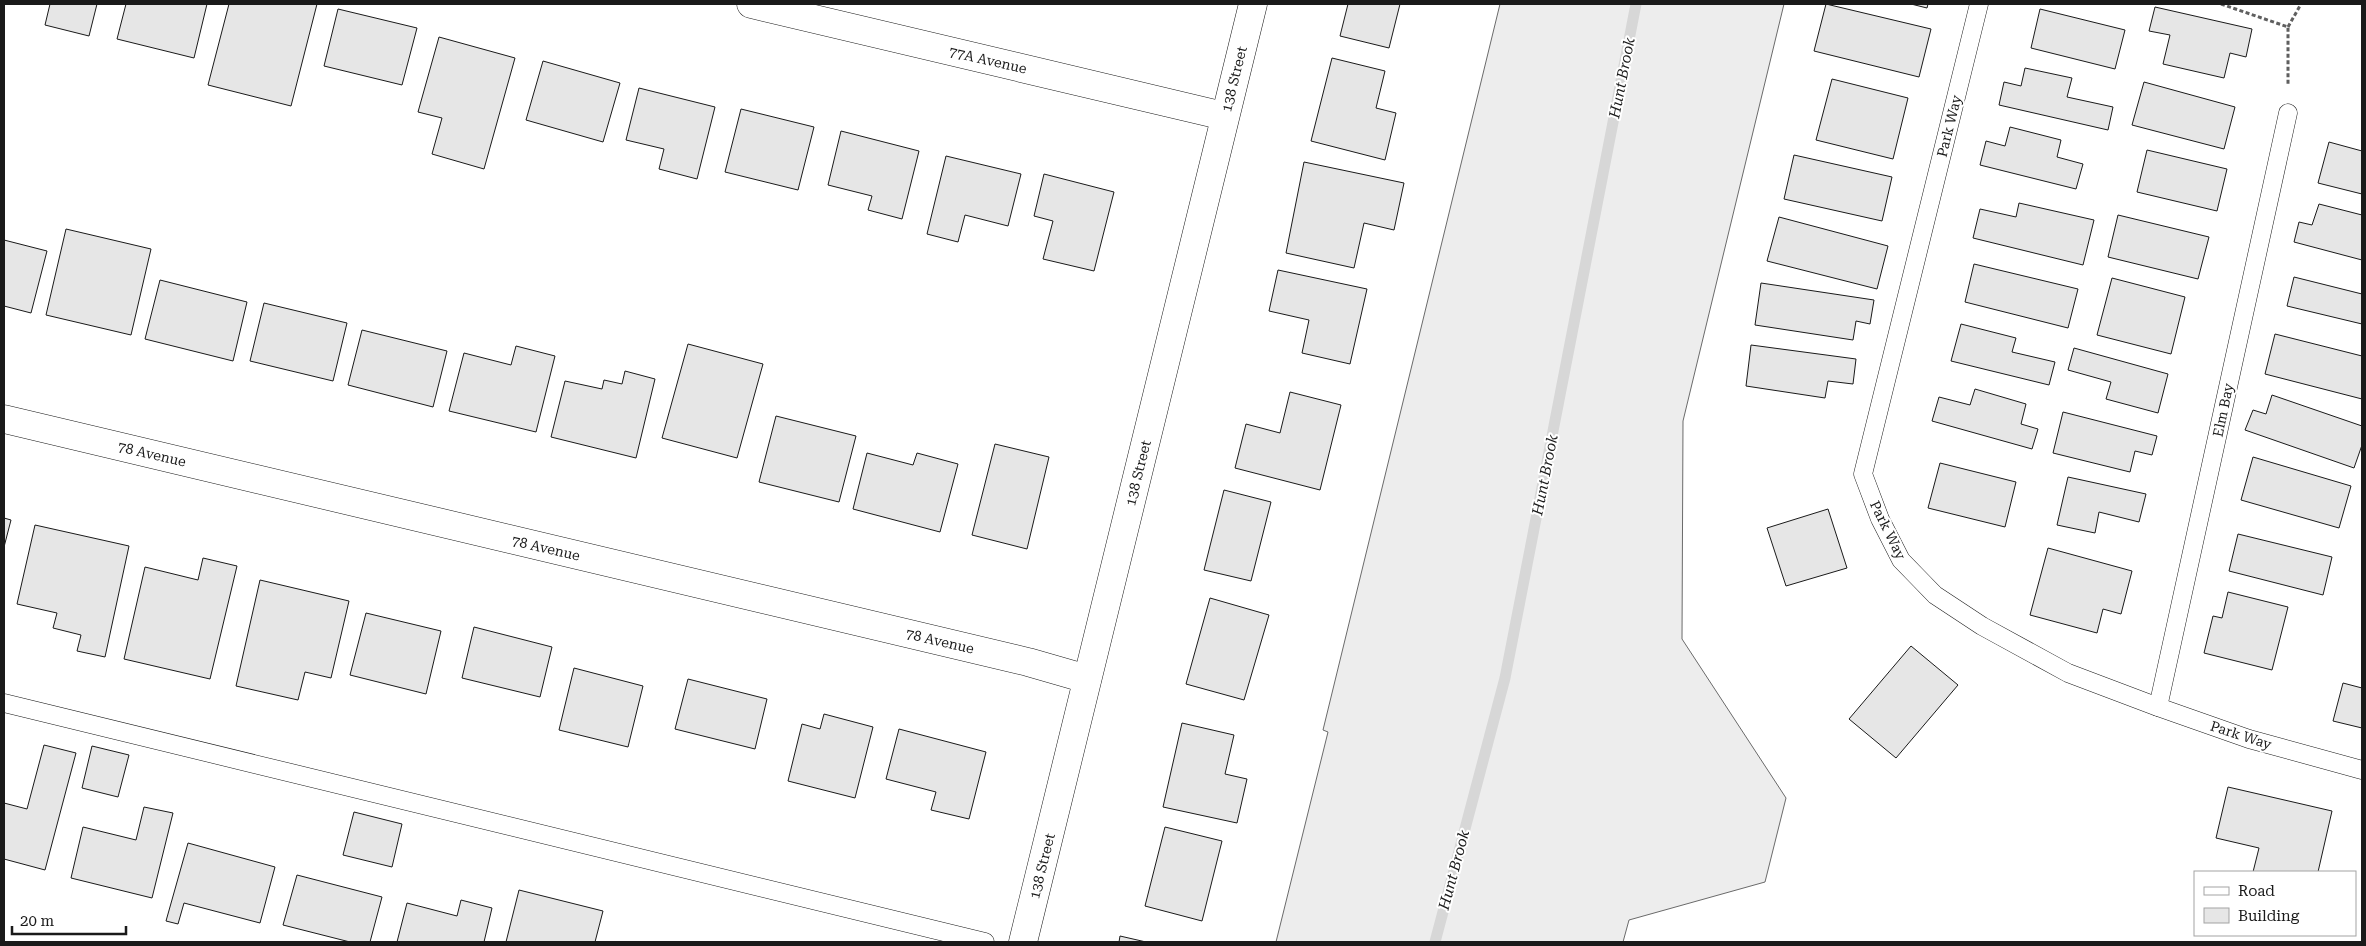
<svg xmlns="http://www.w3.org/2000/svg" width="2366" height="946" viewBox="0 0 2366 946" font-family="'Roboto Serif',serif">
	<style>
		.built { fill: #ededed; stroke: #6a6a6a }
		.lines { fill: none; stroke-linecap: round; stroke-linejoin: round }
		.stream { stroke: #d7d7d7; stroke-width: 11 }
		.building { fill: #e6e6e6; stroke: #1a1a1a }
		.service-casing { stroke: #1a1a1a; stroke-width: 19 }
		.minor-casing { stroke: #1a1a1a; stroke-width: 29 }
		.path { stroke: #5f5f5f; stroke-width: 3; stroke-dasharray: 4 2.5; stroke-linecap: butt }
		.service { stroke: #fff; stroke-width: 18 }
		.minor { stroke: #fff; stroke-width: 28 }
		.labels { text-anchor: middle; dominant-baseline: central; stroke-width: 4; stroke-linejoin: round; paint-order: stroke }
		.street-label { font-size: 14px; fill: #1a1a1a; stroke: #fff }
		.water-label { font-size: 15px; font-style: italic; fill: #1a1a1a; stroke: #fff }
	</style>
	<rect width="100%" height="100%" fill="#fff"/>
	<!-- built -->
	<path class="built" d="M1500 4H1784L1683 421 1682 639 1786 798 1765 882 1629 920 1623 942H1276L1328 732 1323 730Z"/>
	<g class="lines">
		<!-- stream -->
		<path class="stream" d="M1435 942 1505 678 1636 4"/>
	</g>
	<!-- building -->
	<g class="building">
		<path d="M50 4H97L89 36 45 25Z"/>
		<path d="M126 4H207L194 58 117 39Z"/>
		<path d="M229 4H317L291 106 208 85Z"/>
		<path d="M1348 4H1400L1389 48 1340 36Z"/>
		<path d="M1826 4 1931 29 1919 77 1814 51Z"/>
		<path d="M1911 4H1928L1927 8Z"/>
		<path d="M2155 7 2252 29 2246 57 2230 53 2224 78 2163 64 2170 35 2149 31Z"/>
		<path d="M338 9 417 28 402 85 324 66Z"/>
		<path d="M2040 9 2125 30 2115 69 2031 48Z"/>
		<path d="M439 37 515 58 484 169 432 154 442 118 418 112Z"/>
		<path d="M1332 58 1385 71 1376 108 1396 113 1385 160 1311 141Z"/>
		<path d="M543 61 620 83 603 142 526 120Z"/>
		<path d="M2025 68 2072 78 2067 97 2113 107 2108 130 1999 105 2004 82 2021 86Z"/>
		<path d="M1832 79 1908 98 1893 159 1816 140Z"/>
		<path d="M2144 82 2235 107 2224 149 2132 125Z"/>
		<path d="M639 88 715 107 697 179 659 169 664 149 626 140Z"/>
		<path d="M741 109 814 127 798 190 725 172Z"/>
		<path d="M2010 127 2061 140 2057 157 2083 164 2076 189 1980 165 1986 141 2005 146Z"/>
		<path d="M841 131 919 151 902 219 868 210 872 196 828 185Z"/>
		<path d="M2329 142 2362 151V194L2318 183Z"/>
		<path d="M2147 150 2227 169 2217 211 2137 192Z"/>
		<path d="M1794 155 1892 177 1882 221 1784 199Z"/>
		<path d="M946 156 1021 174 1008 226 965 215 958 242 927 234Z"/>
		<path d="M1304 162 1404 183 1394 230 1364 223 1354 268 1286 253Z"/>
		<path d="M1044 174 1114 192 1094 271 1043 259 1053 221 1034 216Z"/>
		<path d="M2019 203 2094 220 2083 265 1973 238 1980 209 2016 217Z"/>
		<path d="M2319 204 2362 215V260L2294 242 2299 222 2312 225Z"/>
		<path d="M2118 215 2209 237 2198 279 2108 257Z"/>
		<path d="M1779 217 1888 246 1877 289 1767 261Z"/>
		<path d="M66 229 151 249 131 335 46 315Z"/>
		<path d="M4 240 47 251 31 313 4 306Z"/>
		<path d="M1974 264 2078 289 2068 328 1965 302Z"/>
		<path d="M1278 270 1367 289 1350 364 1302 353 1309 320 1269 311Z"/>
		<path d="M2294 277 2362 294V324L2287 306Z"/>
		<path d="M2112 278 2185 297 2171 354 2097 335Z"/>
		<path d="M160 280 247 302 233 361 145 339Z"/>
		<path d="M1761 283 1874 300 1870 324 1856 321 1853 340 1755 325Z"/>
		<path d="M264 303 347 323 333 381 250 361Z"/>
		<path d="M1961 324 2016 338 2012 352 2055 362 2049 385 1951 361Z"/>
		<path d="M362 330 447 351 433 407 348 385Z"/>
		<path d="M2275 334 2362 356V399L2265 374Z"/>
		<path d="M688 344 763 364 737 458 662 438Z"/>
		<path d="M1751 345 1856 359 1853 384 1828 381 1825 398 1746 386Z"/>
		<path d="M516 346 555 356 536 432 449 411 464 353 511 365Z"/>
		<path d="M2074 348 2168 374 2158 413 2106 399 2111 382 2068 370Z"/>
		<path d="M625 371 655 379 636 458 551 437 565 381 602 389 604 380 622 384Z"/>
		<path d="M1975 389 2026 404 2021 424 2038 429 2032 449 1932 421 1939 397 1970 405Z"/>
		<path d="M1290 392 1341 405 1320 490 1235 468 1246 424 1280 433Z"/>
		<path d="M2272 395 2362 426V445L2354 468 2245 430 2253 410 2266 414Z"/>
		<path d="M2063 412 2157 436 2152 455 2135 451 2130 472 2053 453Z"/>
		<path d="M776 416 856 436 839 502 759 482Z"/>
		<path d="M995 444 1049 457 1027 549 972 535Z"/>
		<path d="M867 453 913 465 917 453 958 464 940 532 853 509Z"/>
		<path d="M2253 457 2351 486 2339 528 2241 500Z"/>
		<path d="M1940 463 2016 482 2005 527 1928 508Z"/>
		<path d="M2068 477 2146 494 2139 522 2099 512 2095 533 2057 525Z"/>
		<path d="M1224 490 1271 502 1251 581 1204 570Z"/>
		<path d="M1828 509 1847 568 1786 586 1767 528Z"/>
		<path d="M4 518 11 520 4 547Z"/>
		<path d="M35 525 129 546 105 657 77 651 81 635 53 628 57 613 17 604Z"/>
		<path d="M2238 534 2332 557 2323 595 2229 571Z"/>
		<path d="M2048 548 2132 571 2121 614 2103 609 2097 633 2030 615Z"/>
		<path d="M203 558 237 566 210 679 124 659 145 567 198 580Z"/>
		<path d="M260 580 349 601 331 678 305 672 298 700 236 686Z"/>
		<path d="M2228 592 2288 607 2272 670 2204 653 2213 616 2222 618Z"/>
		<path d="M1210 598 1269 615 1244 700 1186 684Z"/>
		<path d="M366 613 441 631 426 694 350 675Z"/>
		<path d="M474 627 552 647 540 697 462 678Z"/>
		<path d="M1911 646 1958 685 1896 758 1849 719Z"/>
		<path d="M574 668 643 686 628 747 559 730Z"/>
		<path d="M688 679 767 699 755 749 675 729Z"/>
		<path d="M2343 683 2362 688V728L2333 721Z"/>
		<path d="M824 714 873 727 855 798 788 781 802 724 820 729Z"/>
		<path d="M1182 723 1234 735 1225 774 1247 779 1237 823 1163 807Z"/>
		<path d="M899 729 986 752 969 819 931 810 936 792 886 779Z"/>
		<path d="M44 745 76 753 45 870 4 859V803L27 809Z"/>
		<path d="M92 746 129 755 118 797 82 788Z"/>
		<path d="M2228 787 2332 811 2318 872H2253L2259 848 2216 838Z"/>
		<path d="M144 807 173 813 152 898 71 878 83 827 136 840Z"/>
		<path d="M354 812 402 824 392 867 343 855Z"/>
		<path d="M1165 827 1222 841 1202 921 1145 906Z"/>
		<path d="M188 843 275 867 260 923 184 903 178 924 166 921Z"/>
		<path d="M297 875 382 897 370 942H350L283 925Z"/>
		<path d="M519 890 603 911 595 942H506Z"/>
		<path d="M461 900 492 908 484 942H397L407 903 457 916Z"/>
		<path d="M1120 936 1146 942H1119Z"/>
	</g>
	<g class="lines">
		<!-- service casing -->
		<g class="service-casing">
			<g id="service">
				<path d="M1979 4 1863 474 1880 519 1901 560 1935 595 1982 626 2068 673 2158 707 2249 739 2362 770"/>
				<path d="M4 703 985 942"/>
				<path d="M2158 707 2288 113"/>
			</g>
		</g>
		<!-- minor casing -->
		<g class="minor-casing">
			<g id="minor">
				<path d="M751 4 1224 116"/>
				<path d="M4 419 1028 662 1087 679"/>
				<path d="M1023 942 1253 4"/>
			</g>
		</g>
		<!-- path -->
		<g class="path">
			<path d="M2221 4 2288 27V86"/>
			<path d="M2288 27 2301 4"/>
		</g>
		<!-- service -->
		<use href="#service" class="service"/>
		<!-- minor -->
		<use href="#minor" class="minor"/>
	</g>
	<g class="labels">
		<!-- street labels -->
		<g class="street-label">
			<text transform="translate(988 60) rotate(13)">77A Avenue</text>
			<text transform="translate(1234 79) rotate(-76)">138 Street</text>
			<text transform="translate(1949 126) rotate(-76)">Park Way</text>
			<text transform="translate(2223 410) rotate(-78)">Elm Bay</text>
			<text transform="translate(152 454) rotate(13)">78 Avenue</text>
			<text transform="translate(1138 473) rotate(-76)">138 Street</text>
			<text transform="translate(1888 530) rotate(64)">Park Way</text>
			<text transform="translate(546 548) rotate(13)">78 Avenue</text>
			<text transform="translate(940 641) rotate(13)">78 Avenue</text>
			<text transform="translate(2241 735) rotate(18)">Park Way</text>
			<text transform="translate(1042 866) rotate(-76)">138 Street</text>
		</g>
		<!-- water labels -->
		<g class="water-label">
			<text transform="translate(1622 78) rotate(-79)">Hunt Brook</text>
			<text transform="translate(1545 475) rotate(-79)">Hunt Brook</text>
			<text transform="translate(1454 870) rotate(-75)">Hunt Brook</text>
		</g>
	</g>
	<!-- border -->
	<rect width="2366" height="946" fill="none" stroke="#1a1a1a" stroke-width="10"/>
	<!-- legend -->
	<rect x="2194" y="871" width="162" height="65" fill="#ffffff" stroke="#a3a3a3"/>
	<rect x="2204" y="887" width="25" height="8" fill="#ffffff" stroke="#a3a3a3"/>
	<text x="2238" y="896" font-size="15" fill="#1a1a1a">Road</text>
	<rect x="2204" y="908" width="25" height="15" fill="#e6e6e6" stroke="#a3a3a3"/>
	<text x="2238" y="921" font-size="15" fill="#1a1a1a">Building</text>
	<!-- scale -->
	<path d="M12 926v8h114v-8" fill="none" stroke="#1a1a1a" stroke-width="2.5"/>
	<text x="20" y="926" font-size="15" fill="#1a1a1a" stroke="#ffffff" stroke-width="4" paint-order="stroke">20 m</text>
</svg>
